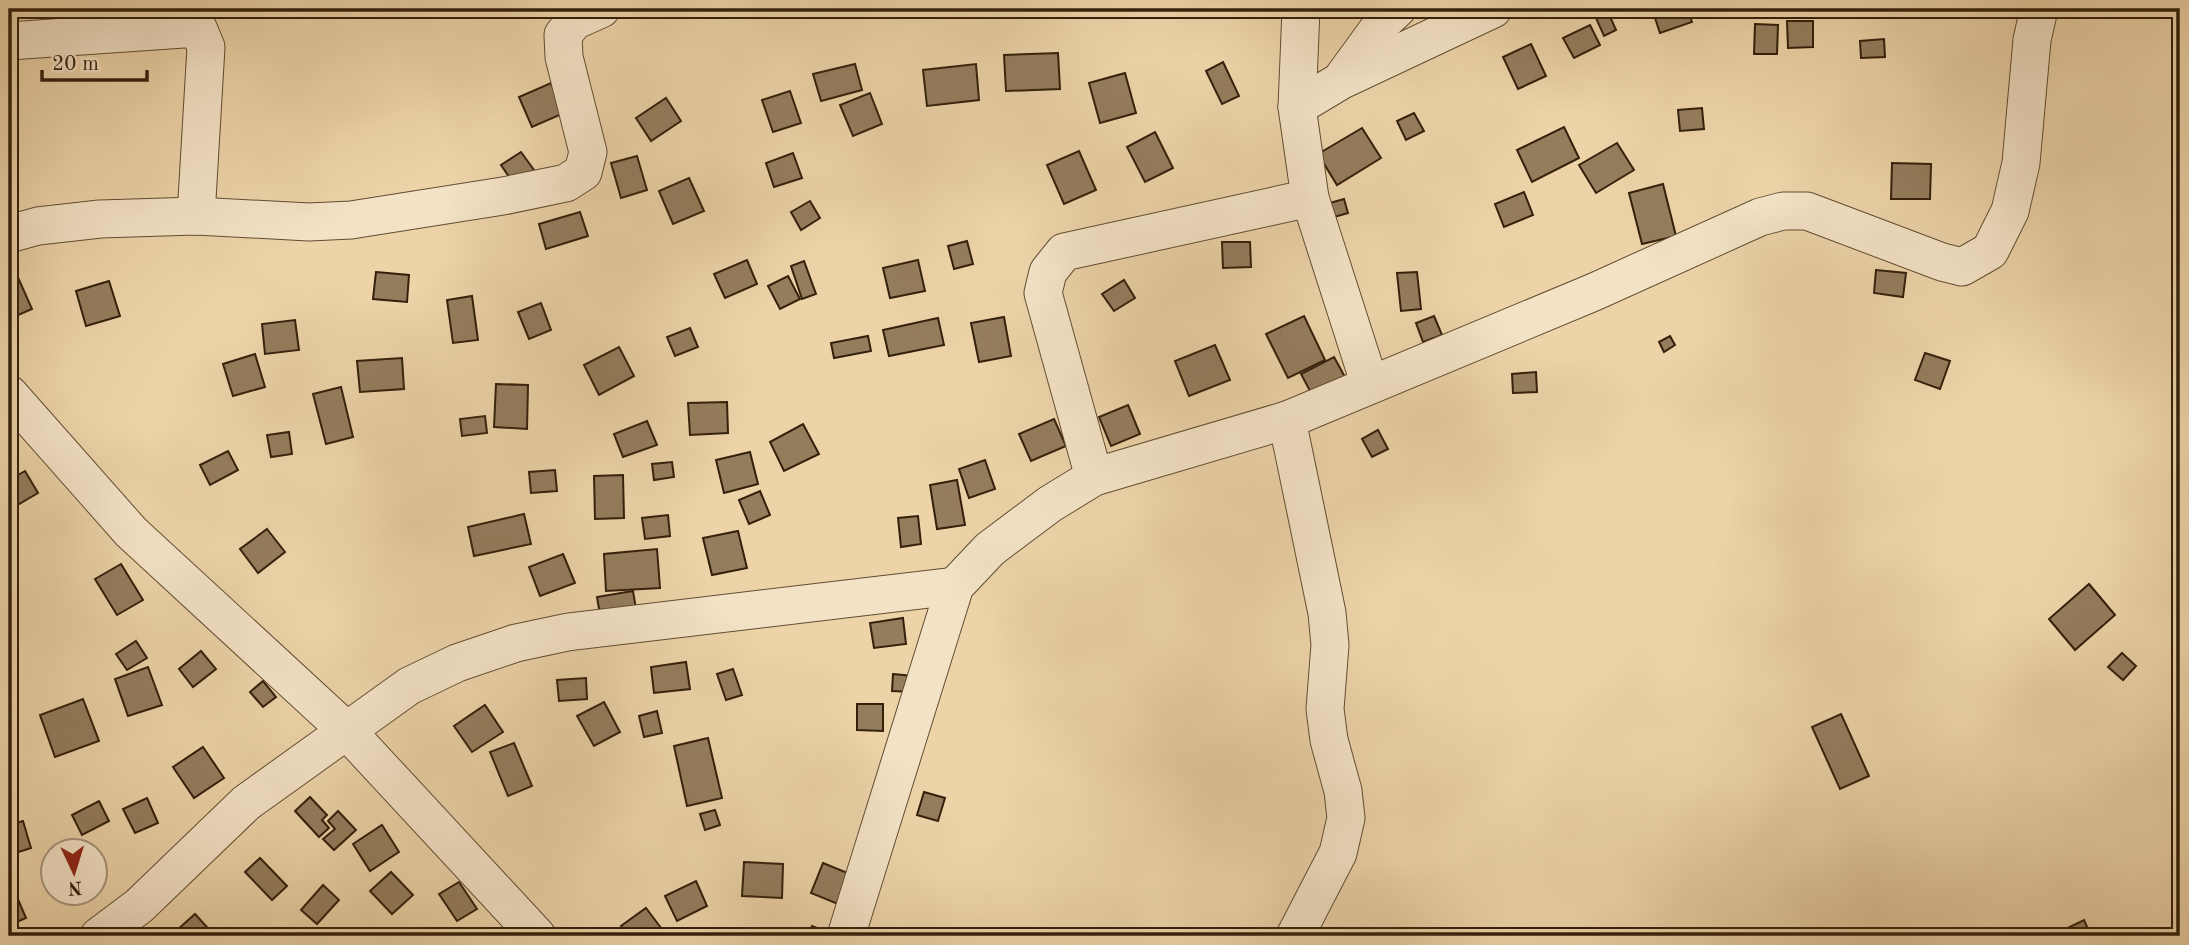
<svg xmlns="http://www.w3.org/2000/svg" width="2189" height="945" viewBox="0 0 2189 945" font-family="'Old Standard TT',serif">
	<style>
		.building { fill: #947d5d; stroke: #34200b; stroke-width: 2 }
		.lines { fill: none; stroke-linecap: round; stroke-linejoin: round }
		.street-casing { stroke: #624d32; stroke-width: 39 }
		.street { stroke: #f3e2c6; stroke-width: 37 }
	</style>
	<rect width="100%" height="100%" fill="#ecd3a8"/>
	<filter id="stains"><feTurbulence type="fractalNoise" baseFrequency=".00286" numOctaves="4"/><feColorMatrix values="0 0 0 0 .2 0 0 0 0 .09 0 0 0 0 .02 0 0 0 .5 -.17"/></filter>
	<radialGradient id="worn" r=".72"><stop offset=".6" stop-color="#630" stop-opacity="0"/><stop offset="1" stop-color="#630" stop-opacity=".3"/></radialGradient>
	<!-- building -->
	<g class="building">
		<path d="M1652 9H1687L1692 22 1660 33Z"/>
		<path d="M1859 9H1891V16L1859 14Z"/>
		<rect x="2123" y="9" width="34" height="8"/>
		<path d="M1608 12 1616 30 1604 36 1596 18Z"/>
		<path d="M1787 21H1813V47L1788 48Z"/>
		<path d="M1755 24 1778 25 1777 54H1754Z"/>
		<path d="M1590 25 1600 45 1574 58 1563 38Z"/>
		<path d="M1884 39 1885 57 1861 58 1860 41Z"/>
		<path d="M1531 44 1546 76 1518 89 1503 57Z"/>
		<path d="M1058 53 1060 89 1006 91 1004 55Z"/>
		<path d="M1223 62 1239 96 1222 104 1206 71Z"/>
		<path d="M855 64 862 90 821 101 813 74Z"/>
		<path d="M976 64 979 100 927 106 923 70Z"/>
		<path d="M1125 73 1136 113 1100 123 1089 83Z"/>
		<path d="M551 83 564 113 532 127 519 97Z"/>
		<path d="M790 91 801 123 773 132 762 100Z"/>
		<path d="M870 93 882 124 853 136 840 105Z"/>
		<path d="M666 98 681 121 651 141 636 118Z"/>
		<path d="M1702 108 1704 129 1680 131 1678 110Z"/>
		<path d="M1414 113 1424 131 1406 140 1397 121Z"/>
		<path d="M1564 127 1579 158 1532 182 1517 150Z"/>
		<path d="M1362 128 1381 158 1337 185 1318 154Z"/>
		<path d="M1155 132 1173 168 1145 182 1127 147Z"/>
		<path d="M1617 143 1634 170 1596 193 1579 165Z"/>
		<path d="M1079 151 1096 190 1064 204 1047 165Z"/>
		<path d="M521 152 534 170 514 184 501 165Z"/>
		<path d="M793 153 802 178 774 187 766 163Z"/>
		<path d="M637 156 647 190 621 198 611 163Z"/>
		<path d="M1892 163 1931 164 1930 199H1891Z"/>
		<path d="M689 178 704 211 673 224 659 191Z"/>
		<path d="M1663 184 1676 236 1642 244 1629 193Z"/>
		<path d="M1524 192 1533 215 1504 227 1495 204Z"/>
		<path d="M1344 199 1348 213 1327 219 1323 205Z"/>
		<path d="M810 201 820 218 801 230 791 212Z"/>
		<path d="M580 212 588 236 546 249 539 224Z"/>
		<path d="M967 241 973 264 954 269 948 246Z"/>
		<path d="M1222 242H1250L1251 267 1223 268Z"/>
		<path d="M747 260 757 284 725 298 714 274Z"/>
		<path d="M918 260 925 291 890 298 883 268Z"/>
		<path d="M804 261 816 294 802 299 791 266Z"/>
		<path d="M1876 270 1906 273 1903 297 1874 293Z"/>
		<path d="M376 272 409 275 407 302 373 299Z"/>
		<path d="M1417 272 1421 309 1401 311 1397 273Z"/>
		<path d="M16 273 32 309 9 319V277Z"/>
		<path d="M788 276 800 299 780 309 768 286Z"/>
		<path d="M1124 280 1135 298 1114 311 1102 294Z"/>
		<path d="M109 281 120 316 86 326 76 291Z"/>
		<path d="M472 296 478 340 453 343 447 300Z"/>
		<path d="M541 303 551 330 529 339 518 312Z"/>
		<path d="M1304 316 1325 360 1288 378 1266 334Z"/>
		<path d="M1434 316 1442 335 1423 342 1416 323Z"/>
		<path d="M1004 317 1011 356 979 362 971 323Z"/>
		<path d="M938 318 944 345 889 356 883 330Z"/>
		<path d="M295 320 299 350 265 354 262 324Z"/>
		<path d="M690 328 698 347 675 356 667 337Z"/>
		<path d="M868 336 871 351 834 358 831 343Z"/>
		<path d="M1670 336 1675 345 1664 352 1659 342Z"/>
		<path d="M1215 345 1230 380 1189 396 1175 361Z"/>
		<path d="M619 347 634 376 599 395 584 365Z"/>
		<path d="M1925 353 1950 361 1940 389 1915 380Z"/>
		<path d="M255 354 265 387 233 396 223 364Z"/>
		<path d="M1334 357 1351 388 1318 406 1301 374Z"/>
		<path d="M402 358 404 389 360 392 357 361Z"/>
		<path d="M1536 372 1537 392 1513 393 1512 374Z"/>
		<path d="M496 384 528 385 527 429 494 427Z"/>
		<path d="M341 387 353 437 326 444 313 394Z"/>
		<path d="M727 402 728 433 690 435 688 403Z"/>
		<path d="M1128 405 1140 434 1111 446 1099 417Z"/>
		<path d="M485 416 487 433 462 436 460 419Z"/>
		<path d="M1054 419 1066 446 1031 461 1019 434Z"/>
		<path d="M647 421 657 445 623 457 614 434Z"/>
		<path d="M803 424 819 454 784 471 770 442Z"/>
		<path d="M1378 430 1388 449 1372 457 1362 439Z"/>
		<path d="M289 432 292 454 271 457 267 435Z"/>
		<path d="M228 451 238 470 210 485 200 465Z"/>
		<path d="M750 452 758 484 724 493 716 460Z"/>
		<path d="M985 460 995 489 969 498 959 469Z"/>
		<path d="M672 462 674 477 654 480 652 464Z"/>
		<path d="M555 470 557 491 531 493 529 472Z"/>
		<path d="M25 471 38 493 19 504 9 486V480Z"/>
		<path d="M623 475 624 518 595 519 594 476Z"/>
		<path d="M957 480 965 525 937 529 930 485Z"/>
		<path d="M760 491 770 515 749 524 739 500Z"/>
		<path d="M524 514 531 544 474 556 468 527Z"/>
		<path d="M668 515 670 536 645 539 642 518Z"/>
		<path d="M918 516 921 544 901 547 898 518Z"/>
		<path d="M267 529 285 552 258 573 240 549Z"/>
		<path d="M738 531 747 568 712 575 703 538Z"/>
		<path d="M657 549 660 588 606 591 604 554Z"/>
		<path d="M563 554 575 583 540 596 529 567Z"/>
		<path d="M121 564 143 600 117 615 95 579Z"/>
		<path d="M2089 584 2115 615 2075 650 2049 619Z"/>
		<path d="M633 591 637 615 601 621 597 597Z"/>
		<path d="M903 618 906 644 874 648 870 623Z"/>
		<path d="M136 641 147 658 127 670 116 654Z"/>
		<path d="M201 651 216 669 193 687 179 669Z"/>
		<path d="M2122 653 2136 666 2123 680 2108 667Z"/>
		<path d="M686 662 690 689 654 693 651 667Z"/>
		<path d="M148 667 162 705 128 716 115 679Z"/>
		<path d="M733 669 742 695 726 700 717 674Z"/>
		<path d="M893 674 913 676 912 692 892 691Z"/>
		<path d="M586 678 587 699 559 701 557 680Z"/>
		<path d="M263 681 276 697 263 707 250 692Z"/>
		<path d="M83 699 99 741 55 757 40 715Z"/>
		<path d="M604 702 620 732 594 746 577 716Z"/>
		<path d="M857 704H883V731L857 730Z"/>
		<path d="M485 705 503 732 472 752 454 726Z"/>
		<path d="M657 711 662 733 644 737 639 716Z"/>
		<path d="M1841 714 1869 776 1840 789 1812 727Z"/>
		<path d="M708 738 722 798 687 806 674 746Z"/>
		<path d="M514 743 532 786 508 796 490 752Z"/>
		<path d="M203 747 224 778 194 798 173 767Z"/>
		<path d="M924 792 945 798 938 821 917 815Z"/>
		<path d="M310 797 327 815 322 820 329 828 319 837 295 811Z"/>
		<path d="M147 798 158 823 135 833 123 809Z"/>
		<path d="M99 801 109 821 82 835 72 815Z"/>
		<path d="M715 810 720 825 705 830 700 814Z"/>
		<path d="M338 811 356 830 334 850 323 839 335 829 328 821Z"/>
		<path d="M23 821 31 848 9 855V825Z"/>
		<path d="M382 825 399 852 370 871 353 844Z"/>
		<path d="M260 858 287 886 272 900 245 872Z"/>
		<path d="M744 862 783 864 782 898 742 896Z"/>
		<path d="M823 863 850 874 838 904 811 893Z"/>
		<path d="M9 867 16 886 9 889Z"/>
		<path d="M391 872 413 895 392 914 370 891Z"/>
		<path d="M696 881 707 906 677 921 665 896Z"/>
		<path d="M459 882 477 909 457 921 439 894Z"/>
		<path d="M323 885 339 900 317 924 301 910Z"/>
		<path d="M17 897 26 918 10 925 9 900Z"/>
		<path d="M646 908 667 936H628L621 926Z"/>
		<path d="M195 914 215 936H182L176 931Z"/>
		<path d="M2084 920 2091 936H2056L2055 934Z"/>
		<path d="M812 926 829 933 828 936H809Z"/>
	</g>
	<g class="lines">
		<!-- street casing -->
		<g class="street-casing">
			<g id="street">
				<path d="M1301 9 1297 107 1310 198 1370 385"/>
				<path d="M9 41 198 28 206 47 196 216"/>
				<path d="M1344 76 1384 21 1397 9"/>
				<path d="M1297 107 1342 80 1493 9"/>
				<path d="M9 234 38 226 100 219 196 216 309 222 351 220 503 196 566 183 583 172 588 152 564 57 563 35 574 21 601 9"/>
				<path d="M9 394 131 532 347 731 537 936"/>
				<path d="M1287 420 1327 613 1330 645 1325 709 1329 740 1343 791 1346 818 1338 853 1295 936"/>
				<path d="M1094 477 1043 293 1048 272 1064 252 1310 198"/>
				<path d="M99 936 139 906 246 803 409 686 457 663 516 643 568 632 955 586"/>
				<path d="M846 936 955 586 990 549 1050 504 1094 477 1287 420 1594 292 1760 217 1783 211H1807L1942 262 1962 267 1990 251 2010 211 2021 163 2032 40 2039 9"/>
			</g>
		</g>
		<!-- street -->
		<use href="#street" class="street"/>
	</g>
	<!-- margin -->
	<rect width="2189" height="945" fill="none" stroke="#ecd3a8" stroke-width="35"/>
	<rect x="10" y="10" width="2168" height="924" fill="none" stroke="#34200b" stroke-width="3.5"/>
	<rect x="18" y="18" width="2154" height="910" fill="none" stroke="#34200b" stroke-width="2"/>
	<!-- north arrow -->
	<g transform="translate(74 872) rotate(176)"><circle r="33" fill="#f3e2c6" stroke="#a7947b" stroke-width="2"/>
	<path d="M0-5L12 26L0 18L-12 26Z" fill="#8f2418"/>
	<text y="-10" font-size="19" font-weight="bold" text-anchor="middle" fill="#34200b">N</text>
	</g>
	<!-- scale -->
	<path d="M42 70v10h105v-10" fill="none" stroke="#34200b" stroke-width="3.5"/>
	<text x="52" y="70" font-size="21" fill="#34200b" stroke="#f3e2c6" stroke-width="5" paint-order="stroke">20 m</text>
	<rect width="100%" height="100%" filter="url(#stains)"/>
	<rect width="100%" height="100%" fill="url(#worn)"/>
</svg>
